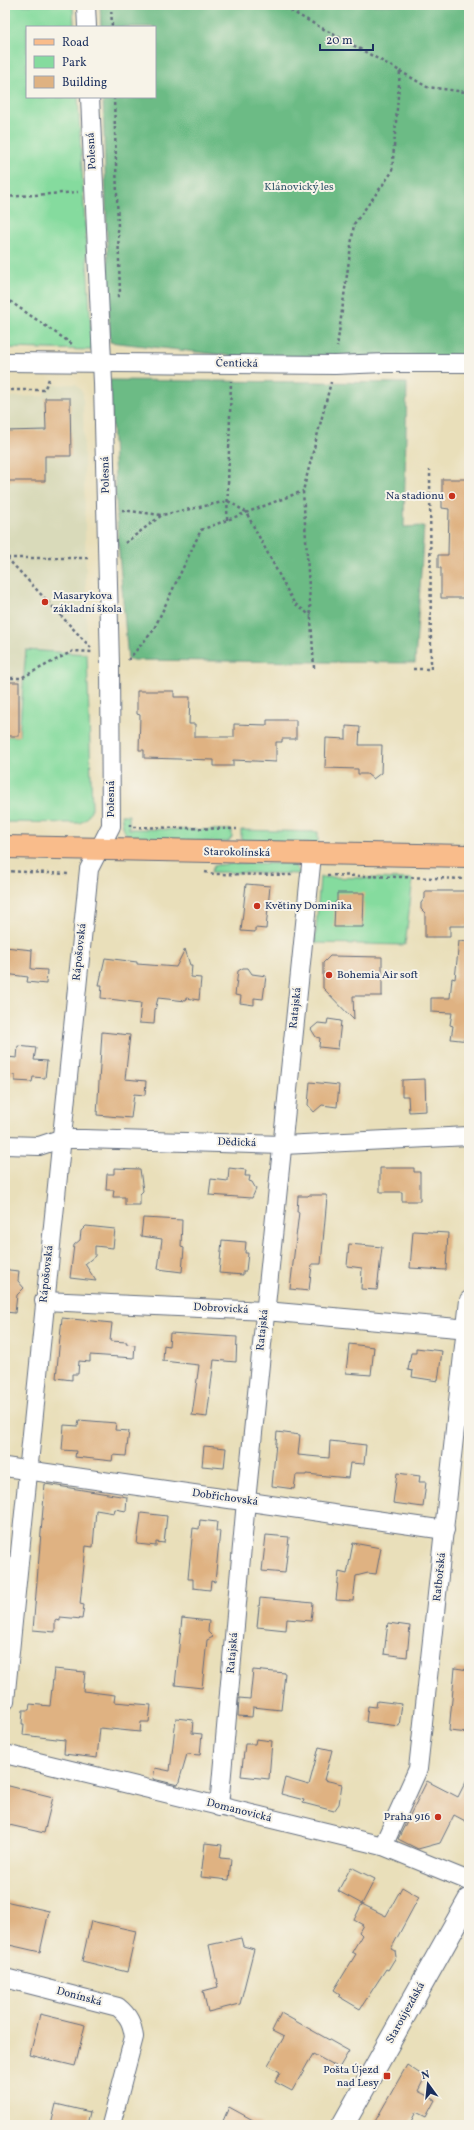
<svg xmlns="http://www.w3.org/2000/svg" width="474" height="2130" viewBox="0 0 474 2130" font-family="Vollkorn,serif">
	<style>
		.built { fill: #d9daba }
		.green { fill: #85db9e; stroke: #50857e }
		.forest { fill: #6cbb85; stroke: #447572 }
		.building { fill: #dfb282 }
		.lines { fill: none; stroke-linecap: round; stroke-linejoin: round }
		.minor-casing { stroke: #636d7e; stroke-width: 20 }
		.tertiary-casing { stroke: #636d7e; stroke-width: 24 }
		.primary-casing { stroke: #636d7e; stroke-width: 24 }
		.path { stroke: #636d7e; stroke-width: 2.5; stroke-dasharray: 3 3; stroke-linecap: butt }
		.minor { stroke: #fff; stroke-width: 18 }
		.tertiary { stroke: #fff; stroke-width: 22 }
		.primary { stroke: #f9bc8b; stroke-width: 22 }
		.poi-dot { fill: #c8321e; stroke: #f7f3e8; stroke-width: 1.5 }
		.labels { text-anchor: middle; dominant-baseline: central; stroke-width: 4; stroke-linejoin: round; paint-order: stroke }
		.street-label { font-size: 11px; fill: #1b2f5e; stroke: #f7f3e8 }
		.park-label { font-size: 11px; fill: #365a6e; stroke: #f7f3e8 }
		.poi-label { font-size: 11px; fill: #1b2f5e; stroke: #f7f3e8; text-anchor: end }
	</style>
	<rect width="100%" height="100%" fill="#f7f3e8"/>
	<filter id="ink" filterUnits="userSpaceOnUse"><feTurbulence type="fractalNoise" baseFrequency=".025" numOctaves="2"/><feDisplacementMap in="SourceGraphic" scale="8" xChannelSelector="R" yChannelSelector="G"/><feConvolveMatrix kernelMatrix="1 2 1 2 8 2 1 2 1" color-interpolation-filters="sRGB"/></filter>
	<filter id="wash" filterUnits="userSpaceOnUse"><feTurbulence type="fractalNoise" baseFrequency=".012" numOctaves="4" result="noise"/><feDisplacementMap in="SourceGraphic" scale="16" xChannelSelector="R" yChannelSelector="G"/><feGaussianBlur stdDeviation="0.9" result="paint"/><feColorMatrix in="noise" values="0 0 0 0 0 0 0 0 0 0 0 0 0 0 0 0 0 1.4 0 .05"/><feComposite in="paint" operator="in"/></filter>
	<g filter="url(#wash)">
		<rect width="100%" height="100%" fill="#e9dfba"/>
		<!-- built -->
		<path class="built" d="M76 384 83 393 87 654 92 808 87 818 80 823 5 822V397L43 396 50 385Z"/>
		<!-- green -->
		<g class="green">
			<path d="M5 5H73L74 27H27V97H78L92 350 5 348Z"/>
			<path d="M26 650 87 654 92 808 87 818 80 823 5 822V736H19Z"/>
			<path d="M121 815H129V829L232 830V837L228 842 133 841 124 831Z"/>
			<path d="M241 830 318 832V844L244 843 241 838Z"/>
			<path d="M240 863 293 864 301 874 211 872 214 866 217 865Z"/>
			<path d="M320 877 413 879 405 945 315 943Z"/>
		</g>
		<!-- forest -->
		<g class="forest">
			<path d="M100 5H469V358L240 357 110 342 103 97H155V27H101Z"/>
			<path d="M110 380 407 383 404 527 424 526 415 663 128 660 118 540Z"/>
		</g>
		<g id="blocks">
			<!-- building -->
			<g class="building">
				<path d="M45 398H70L71 456H45V481H5V431L46 430Z"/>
				<path d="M442 479H466L465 598H441V568H438V555H448L449 509 442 508Z"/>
				<rect x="5" y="682" width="14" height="54"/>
				<path d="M137 691H174V697H190L189 724H195V737H234V724L267 725V720H296V739H282V742H276V762L233 760V766H214V760L144 758V750H139L140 715 137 714Z"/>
				<path d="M346 726 360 727 359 745H382L381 773 373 779 367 774H358V769L325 768 326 738 346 739Z"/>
				<path d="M246 884 270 886 266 929 255 928V932L241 931Z"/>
				<path d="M425 891H469V926H450V937H425V913L421 909V903L425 898Z"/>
				<path d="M337 893H364L363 927H334L335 902H337Z"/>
				<path d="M459 941 469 942V1041L451 1039 453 1026 450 1025 452 1013 431 1012V998H450L452 978 455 979Z"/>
				<path d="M5 947 32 950 31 969 47 970 46 984 27 982 28 977 5 974Z"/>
				<path d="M185 949 190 965H192L191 977 201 978 199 1000 186 998V1001L158 998 155 1010 154 1024 139 1023 141 1003 101 998 102 985H99L105 958 137 962V964L176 967Z"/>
				<path d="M330 956 382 957V996H353L354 1020 323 988V963Z"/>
				<path d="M243 968H248L252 974 266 976 263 999 254 998V1005L240 1003 241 996 235 995 238 971Z"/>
				<path d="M328 1019 341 1021 338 1049 319 1047 320 1038 316 1037 311 1029 318 1023 327 1024Z"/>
				<path d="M102 1032 130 1035 125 1079 146 1081 145 1095 134 1094 131 1118 97 1115Z"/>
				<path d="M18 1046 36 1048 34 1060 47 1061 45 1078 33 1077 32 1082 15 1081V1075L6 1074 7 1057 17 1058Z"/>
				<path d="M425 1079 426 1111 409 1112 408 1096H402V1080Z"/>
				<path d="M310 1082 339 1085 337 1107 322 1105 314 1112 308 1105Z"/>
				<path d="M114 1168 140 1169 143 1191 140 1194V1205H125V1197H113L114 1190H106L107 1174H114Z"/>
				<path d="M229 1168 246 1170 245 1176H250L249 1181 252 1182 256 1189 252 1198 209 1195 211 1179 228 1181Z"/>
				<path d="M380 1168H414V1172H420V1201H402V1192H380Z"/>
				<path d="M309 1195H326L327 1197 321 1264H312L309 1291 290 1289 299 1212H297L298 1196H308Z"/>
				<path d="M143 1218 182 1220 181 1247 184 1248 182 1272 158 1269 162 1239 141 1236Z"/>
				<path d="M86 1226 115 1229 113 1248 95 1246V1256L85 1264 96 1281 70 1278 74 1245 80 1240 81 1231Z"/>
				<path d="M413 1231 448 1233 446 1270 410 1268Z"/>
				<path d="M222 1240 246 1242 245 1253H248L246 1271H243V1275L219 1273Z"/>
				<path d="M349 1244 382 1247 377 1290 361 1289 362 1268 347 1266Z"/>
				<path d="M5 1265 9 1270 19 1271 18 1281 24 1288 17 1295 15 1313 5 1312Z"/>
				<path d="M62 1318 112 1323 110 1341 127 1342 126 1344 135 1345 134 1358 90 1355V1362L79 1361 78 1374H72V1380L56 1378Z"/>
				<path d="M170 1333 237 1337 236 1362 214 1360 207 1417 192 1415 199 1365 163 1361 164 1345 169 1346Z"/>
				<path d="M349 1344 374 1347 371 1375 346 1373Z"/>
				<path d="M416 1348 442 1351 438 1381 412 1377 413 1371 408 1370 411 1353H416Z"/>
				<path d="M79 1420 116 1423 115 1430 129 1431 126 1456 113 1455 112 1461 94 1459 75 1457 76 1451 62 1450 64 1425 78 1426Z"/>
				<path d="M277 1432 300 1435 298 1455 329 1458 330 1441 366 1445 364 1464 350 1463 348 1478 306 1474V1475H296L294 1489 272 1486Z"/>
				<path d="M204 1446 226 1448 224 1468 202 1466Z"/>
				<path d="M397 1473 420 1476 419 1482H426L423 1507 393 1503Z"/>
				<path d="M45 1484 127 1497 126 1511 115 1509 114 1513 96 1510 93 1547 86 1546 80 1604 84 1605 82 1619 60 1617V1621L55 1620V1632L33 1630Z"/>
				<path d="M141 1513 167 1516 164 1543 156 1542V1546L137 1544Z"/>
				<path d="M200 1520 217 1522 216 1531H220L215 1582 211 1581 210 1590 193 1588V1579H188L193 1528 199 1529Z"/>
				<path d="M266 1535 289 1537 285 1573 262 1571Z"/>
				<path d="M353 1543 381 1548 376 1574 368 1573 356 1576 353 1601 336 1600 339 1572 347 1574Z"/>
				<path d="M260 1598 313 1603 311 1621 287 1619 286 1630 257 1627Z"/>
				<path d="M182 1618 209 1621 208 1632 213 1637 207 1640 202 1688 175 1685Z"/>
				<path d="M388 1623 410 1626 407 1657 384 1654Z"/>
				<path d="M455 1668 469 1670V1733L449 1731Z"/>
				<path d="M54 1669 85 1672 83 1691 115 1695 114 1702 151 1705 149 1722H141L140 1732 100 1728 97 1758 64 1754 65 1740 23 1735 24 1724H22L23 1710H29L30 1704 50 1706Z"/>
				<path d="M253 1670 285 1673 281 1710 253 1707 252 1717 238 1716 239 1698 250 1699Z"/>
				<path d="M377 1701 402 1704 399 1726 366 1722 368 1706 376 1707Z"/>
				<path d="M176 1718 193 1720 192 1733 202 1734 200 1755 187 1754 178 1785 153 1779 155 1768 170 1771Z"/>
				<path d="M256 1739 272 1741 269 1779 241 1776 245 1744H255Z"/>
				<path d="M319 1747 332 1750 324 1780 342 1784 339 1804 334 1811 303 1803 304 1800 281 1794 285 1778 309 1785Z"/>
				<path d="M469 1775V1823L454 1815 440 1843 418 1849 398 1839 427 1781 458 1797Z"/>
				<path d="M5 1785 53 1797 44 1833 5 1824Z"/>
				<path d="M205 1843 222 1845 220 1858 231 1859 229 1880 201 1877Z"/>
				<path d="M351 1867 375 1879 362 1904 338 1891Z"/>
				<path d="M402 1887 419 1897 391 1949 395 1951 396 1957 388 1970 386 1969 360 2009 338 1996 340 1994 334 1990 356 1954 352 1952 362 1935 359 1932 363 1925 354 1920 362 1904 386 1916Z"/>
				<path d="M5 1901 49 1911 40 1952 5 1944Z"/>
				<path d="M91 1921 136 1931 127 1972 82 1961Z"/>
				<path d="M241 1938 243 1946 254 1949 240 2004 208 2012 203 1991 218 1987 209 1945Z"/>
				<path d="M281 2013 349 2051 339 2068 313 2054 292 2091 275 2082 280 2072 268 2065 284 2037 272 2031Z"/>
				<path d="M40 2014 85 2025 75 2066 30 2055Z"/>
				<path d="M407 2065 425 2077 418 2091 435 2100 426 2117 416 2112 409 2125H373Z"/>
				<path d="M56 2104 90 2112 87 2125H51Z"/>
				<path d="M229 2107 262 2125H231L223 2121Z"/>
			</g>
		</g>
	</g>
	<g filter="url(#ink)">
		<use href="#blocks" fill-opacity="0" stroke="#636d7e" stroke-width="1"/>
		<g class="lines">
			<!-- minor casing -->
			<g class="minor-casing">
				<g id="minor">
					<path d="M86 5 87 27"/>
					<path d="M5 362 335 365 385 363H469"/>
					<path d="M5 1145 39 1146 60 1139H84L283 1145 469 1136"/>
					<path d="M44 1301 265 1311 469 1329"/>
					<path d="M5 1467 445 1530"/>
					<path d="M5 1701 89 869 111 826 110 665 103 383 90 97"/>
					<path d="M5 1754 383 1846 469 1881"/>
					<path d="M219 1807 246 1501 312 855"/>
					<path d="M383 1846 418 1769 469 1300"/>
					<path d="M5 1978 118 2007C129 2016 132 2023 134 2037L111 2125"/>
				</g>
			</g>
			<!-- tertiary casing -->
			<g class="tertiary-casing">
				<path id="tertiary" d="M343 2125 469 1900"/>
			</g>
			<!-- primary casing -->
			<g class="primary-casing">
				<path id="primary" d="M5 847 469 856"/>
			</g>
			<!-- path -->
			<g class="path">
				<path d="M111 5 112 27"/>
				<path d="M280 5 400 71 392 172 354 224 337 347"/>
				<path d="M400 71 427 87 466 92 469 95"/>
				<path d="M114 97 120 294 117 297"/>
				<path d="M5 197 78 192"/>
				<path d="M5 298 72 344"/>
				<path d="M5 390H44L49 379"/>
				<path d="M122 510 161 515"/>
				<path d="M227 520 231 381"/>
				<path d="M125 543 162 515 228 501 246 512 294 603 311 616"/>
				<path d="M7 558 93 650"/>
				<path d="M7 558H90"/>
				<path d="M128 660 153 631 201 530 303 491"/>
				<path d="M314 668 303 491 331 382"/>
				<path d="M413 669H431L430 470"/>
				<path d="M5 678H21L73 651 93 652"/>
				<path d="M130 824V827L237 829"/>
				<path d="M5 871 70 874"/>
				<path d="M205 872 214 874 292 875"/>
				<path d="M327 875 469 879"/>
			</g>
			<!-- minor -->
			<use href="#minor" class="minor"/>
			<!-- tertiary -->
			<use href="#tertiary" class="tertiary"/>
			<!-- primary -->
			<use href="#primary" class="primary"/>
		</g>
	</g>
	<!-- markers -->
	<g class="poi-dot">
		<circle cx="452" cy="496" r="4"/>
		<circle cx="45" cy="602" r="4"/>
		<circle cx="257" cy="906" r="4"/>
		<circle cx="329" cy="975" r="4"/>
		<circle cx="438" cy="1817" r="4"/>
		<rect x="383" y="2072" width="8" height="8" rx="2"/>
	</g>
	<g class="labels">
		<!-- street labels -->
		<g class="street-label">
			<text transform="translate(92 151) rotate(-93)">Polesná</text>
			<text transform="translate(237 364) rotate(1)">Čentická</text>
			<text transform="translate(106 475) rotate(-91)">Polesná</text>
			<text transform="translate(111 799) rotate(-90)">Polesná</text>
			<text transform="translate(237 853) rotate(1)">Starokolínská</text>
			<text transform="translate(80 952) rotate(-84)">Rápošovská</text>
			<text transform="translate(296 1008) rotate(-84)">Ratajská</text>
			<text transform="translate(237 1143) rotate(2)">Dědická</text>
			<text transform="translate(47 1274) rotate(-84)">Rápošovská</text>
			<text transform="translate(221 1309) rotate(3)">Dobrovická</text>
			<text transform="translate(263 1330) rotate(-84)">Ratajská</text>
			<text transform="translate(225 1498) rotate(8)">Dobřichovská</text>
			<text transform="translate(440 1577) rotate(-84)">Ratbořská</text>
			<text transform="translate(233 1653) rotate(-85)">Ratajská</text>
			<text transform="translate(239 1811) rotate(14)">Domanovická</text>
			<text transform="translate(79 1997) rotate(15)">Donínská</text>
			<text transform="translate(406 2013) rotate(-61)">Staroújezdská</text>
		</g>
		<!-- park labels -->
		<g class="park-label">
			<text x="299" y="187">Klánovický les</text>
		</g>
		<!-- poi labels -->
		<g class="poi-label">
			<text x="444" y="496">Na stadionu</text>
			<text x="53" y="596" text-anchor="start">Masarykova<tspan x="53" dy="13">základní škola</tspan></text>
			<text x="265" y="906" text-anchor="start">Květiny Dominika</text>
			<text x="337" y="975" text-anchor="start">Bohemia Air soft</text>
			<text x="430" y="1817">Praha 916</text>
			<text x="379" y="2070">Pošta Újezd<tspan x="379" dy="13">nad Lesy</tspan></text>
		</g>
	</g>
	<!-- margin -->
	<rect width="474" height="2130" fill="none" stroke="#f7f3e8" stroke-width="20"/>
	<!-- legend -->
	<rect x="26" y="26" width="130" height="72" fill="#f7f3e8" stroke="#9fa5b1"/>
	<rect x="34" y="39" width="20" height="6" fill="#f9bc8b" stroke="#9fa5b1"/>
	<text x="62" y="46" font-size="12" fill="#1b2f5e">Road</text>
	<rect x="34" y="56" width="20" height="12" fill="#85db9e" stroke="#9fa5b1"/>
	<text x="62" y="66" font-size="12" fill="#1b2f5e">Park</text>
	<rect x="34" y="76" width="20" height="12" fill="#dfb282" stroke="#9fa5b1"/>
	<text x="62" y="86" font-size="12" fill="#1b2f5e">Building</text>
	<!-- north arrow -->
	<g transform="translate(428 2084) rotate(345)" stroke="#f7f3e8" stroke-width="3" paint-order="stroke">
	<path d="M0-3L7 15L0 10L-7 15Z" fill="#1b2f5e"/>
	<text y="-6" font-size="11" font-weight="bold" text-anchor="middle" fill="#1b2f5e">N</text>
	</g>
	<!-- scale -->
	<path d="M320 44v6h53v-6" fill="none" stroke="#1b2f5e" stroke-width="2"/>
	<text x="326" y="44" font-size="12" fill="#1b2f5e" stroke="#f7f3e8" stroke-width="3" paint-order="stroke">20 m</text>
</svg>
